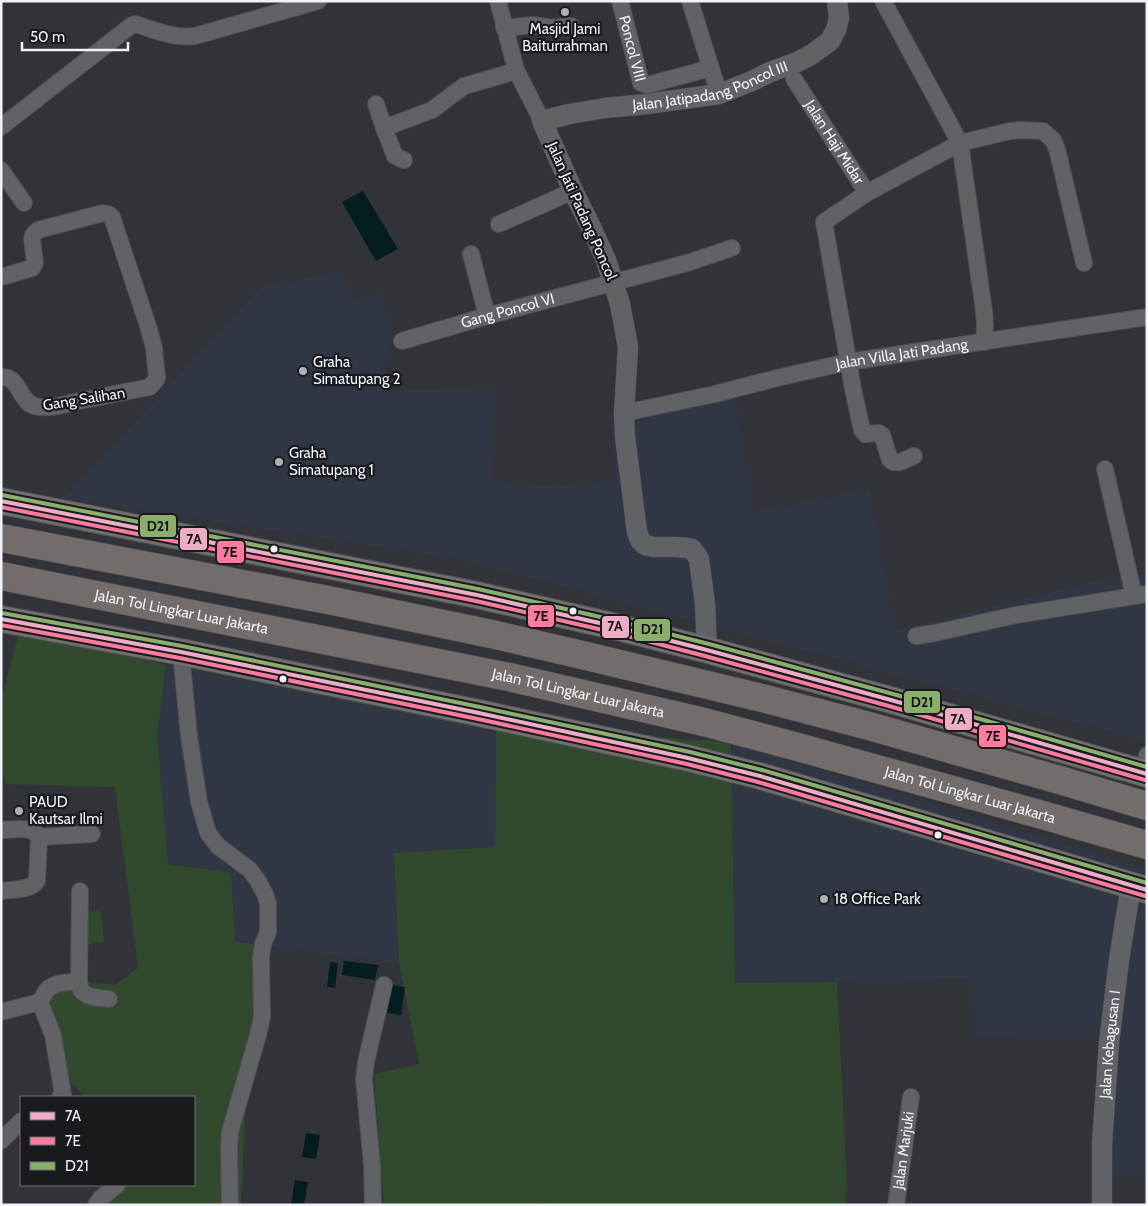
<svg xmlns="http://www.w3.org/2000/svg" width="1148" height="1206" viewBox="0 0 1148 1206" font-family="Cabin,sans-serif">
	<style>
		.built { fill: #313645 }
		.green { fill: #31492d }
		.water { fill: #041d1f }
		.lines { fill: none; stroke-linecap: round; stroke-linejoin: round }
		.minor-casing { stroke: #4e4f54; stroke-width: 18 }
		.tertiary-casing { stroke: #4e4f54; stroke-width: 21 }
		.trunk-casing { stroke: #4e4f54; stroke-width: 28 }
		.motorway-casing { stroke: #4e4f54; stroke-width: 29 }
		.minor { stroke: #606266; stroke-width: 16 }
		.tertiary { stroke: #606266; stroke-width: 20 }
		.trunk { stroke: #726e6c; stroke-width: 26 }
		.motorway { stroke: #726d6a; stroke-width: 28 }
		.bus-1-casing { stroke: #181a1e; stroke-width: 8 }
		.bus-2-casing { stroke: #181a1e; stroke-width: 8 }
		.bus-3-casing { stroke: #181a1e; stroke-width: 8 }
		.bus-1 { stroke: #edadc7; stroke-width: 4 }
		.bus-2 { stroke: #fd7b9e; stroke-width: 4 }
		.bus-3 { stroke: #8aaf6c; stroke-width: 4 }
		.poi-dot { fill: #aeb0b6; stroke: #181a1e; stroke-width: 2 }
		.bus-dot { fill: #f1f3fa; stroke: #181a1e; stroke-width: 2 }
		.labels { text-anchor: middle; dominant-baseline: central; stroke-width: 4.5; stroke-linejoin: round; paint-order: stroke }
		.poi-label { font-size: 15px; fill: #f1f3fa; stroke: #181a1e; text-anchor: start }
		.street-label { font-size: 15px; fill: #f1f3fa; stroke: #181a1e }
		.line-badge { stroke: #181a1e; stroke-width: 2 }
		.pale-badge-label { font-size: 14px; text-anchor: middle; font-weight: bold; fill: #111 }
	</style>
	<rect width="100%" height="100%" fill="#323338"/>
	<!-- built -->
	<g class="built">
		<path d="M340 271 352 302 379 294 392 323 383 391 495 387 492 480 553 487 615 479 608 413 733 392 756 512 870 489 895 631 1086 583 1147 574V741L465 560 64 498 260 288Z"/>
		<path d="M166 665 496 728 495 848 394 854 399 963 235 942 231 874 168 864 157 735Z"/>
		<path d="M731 742 1147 870V1189L1143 1176 1111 1177 1120 1036 973 1038 972 978 837 982 735 984Z"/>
	</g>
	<!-- green -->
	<g class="green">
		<path d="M20 629 166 665 157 735 168 864 231 873 235 942 260 945 270 996 246 1097 241 1205H110L108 1185H194V1097H85L65 1076 49 995 73 981 115 985 138 968 115 787 5 784 1 766V701Z"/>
		<path d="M496 728 731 742 735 983 837 982 847 1187 845 1205H562L540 1203 530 1205H384L374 1074 419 1064 399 963 394 853 495 847Z"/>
		<path d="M101 911 104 942 87 944 84 912Z"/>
	</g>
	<!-- water -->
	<g class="water">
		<path d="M363 191 398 249 376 261 342 202Z"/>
		<path d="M344 961 378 965 375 980 342 975Z"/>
		<path d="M330 962 338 963 335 988 327 987Z"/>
		<path d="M391 985 405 987 401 1015 387 1013Z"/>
		<path d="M306 1133 320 1135 316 1159 302 1157Z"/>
		<path d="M295 1180 308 1182 304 1205 291 1204Z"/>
	</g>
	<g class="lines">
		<!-- minor casing -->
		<g class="minor-casing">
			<g id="minor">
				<path d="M498 1 516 70 542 121"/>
				<path id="s1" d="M620 1 641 83 647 85 651 84 711 68"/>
				<path d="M690 1 719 94"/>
				<path d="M883 1 960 143 984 311 985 325 984 342"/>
				<path d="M504 28 533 25 553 28 571 26"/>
				<path id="s2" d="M794 79 867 193"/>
				<path d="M376 104 384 128"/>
				<path d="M1 127 132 25 135 24C155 30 175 39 195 36L318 1"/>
				<path d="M404 160 395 156 384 128 432 110 464 86 506 74 516 70"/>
				<path d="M1 170 24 203"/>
				<path d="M499 224 573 191"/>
				<path d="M471 254 487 316"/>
				<path d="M1 277 32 268 35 263 32 239 33 235 38 230 103 213 108 214 112 217 149 329 154 348 157 378 154 382 150 387C128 391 106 396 84 400 69 403 50 410 34 406 19 401 19 375 1 377"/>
				<path id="s3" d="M402 341 487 316 687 263 732 248"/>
				<path id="s4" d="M624 413 715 394 781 377 848 362 1147 317"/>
				<path d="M914 456C906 459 897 466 890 460L882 435 879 433 865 434 862 430 853 389 824 222 867 193 960 143 1010 131 1022 130 1043 131 1053 140 1057 149 1084 263"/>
				<path d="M1105 469 1134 596"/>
				<path d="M916 636 935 633 1016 615 1147 594"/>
				<path d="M181 652 189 736 199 802 208 833 218 846 250 870 258 881 265 894 268 903V932L263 944 261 957 262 1017 258 1035 230 1132 229 1148 230 1205"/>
				<path d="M1143 773 1145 767 1147 755"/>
				<path d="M1 830C14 830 31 825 39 837L92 834"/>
				<path d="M1 891C12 889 30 891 37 881L39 837"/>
				<path d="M79 982C80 984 80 987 81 990 86 998 100 998 109 999"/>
				<path d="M40 1002 53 1035 63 1095 60 1097"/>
				<path d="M1 1012 40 1002C42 999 44 994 46 991 53 982 69 982 79 982L80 891"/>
				<path d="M1 1141 21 1121"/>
				<path d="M96 1205 101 1198 117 1185"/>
				<path d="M373 1205 372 1165 364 1079 366 1062 384 985"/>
				<path id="s5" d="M896 1205 911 1097"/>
			</g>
		</g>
		<!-- tertiary casing -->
		<g class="tertiary-casing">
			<g id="tertiary">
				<path id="s6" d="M707 650 705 604 699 559 695 553 692 549 687 548 676 547H654L645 545 640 540 637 532 625 436 624 413 628 347 620 304 606 260 592 229 573 191 542 121 569 114 605 108 647 104 719 94 752 81 770 72 795 63 811 55 830 41 836 30 839 18 837 1"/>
				<path id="s7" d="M1102 1205V1144L1109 1043 1119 960 1131 885"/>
			</g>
		</g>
		<!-- trunk casing -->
		<g class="trunk-casing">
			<g id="trunk">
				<path d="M1 501 477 595 617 627 707 650 891 700 1147 774"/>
				<path d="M1 619 181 652 479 713 688 758 760 776 1147 890"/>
			</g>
		</g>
		<!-- motorway casing -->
		<g class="motorway-casing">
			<g id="motorway">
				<path d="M1 538 333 601 496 635 582 655 766 699 869 726 1063 781 1147 806"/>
				<path id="s8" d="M1 576 509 677 704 722 794 746 1039 814 1147 845"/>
			</g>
		</g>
		<!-- minor -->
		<use href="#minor" class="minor"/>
		<!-- tertiary -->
		<use href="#tertiary" class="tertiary"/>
		<!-- trunk -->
		<use href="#trunk" class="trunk"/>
		<!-- motorway -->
		<use href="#motorway" class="motorway"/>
		<!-- bus-1 casing -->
		<g class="bus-1-casing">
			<g id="bus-1">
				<path d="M1 501 477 595 617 627 707 650 891 700 1147 774"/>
				<path d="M1 619 181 652 479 713 688 758 760 776 1147 890"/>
			</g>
		</g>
		<!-- bus-2 casing -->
		<g class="bus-2-casing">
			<g id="bus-2">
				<path d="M1 507 476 601 616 633 705 656 889 706 1145 780"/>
				<path d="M1 625 180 658 478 719 687 764 758 782 1145 896"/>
			</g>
		</g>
		<!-- bus-3 casing -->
		<g class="bus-3-casing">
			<g id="bus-3">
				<path d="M2 495 478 589 618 621 709 644 893 694 1147 767"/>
				<path d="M2 613 182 646 480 707 690 752 762 770 1147 883"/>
			</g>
		</g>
		<!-- bus-1 -->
		<use href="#bus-1" class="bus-1"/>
		<!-- bus-2 -->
		<use href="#bus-2" class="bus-2"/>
		<!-- bus-3 -->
		<use href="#bus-3" class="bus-3"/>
	</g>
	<!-- markers -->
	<g class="poi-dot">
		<circle cx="565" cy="12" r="5"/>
		<circle cx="303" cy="371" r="5"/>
		<circle cx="279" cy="462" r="5"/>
		<circle cx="19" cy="811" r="5"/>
		<circle cx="824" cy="899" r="5"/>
	</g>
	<g class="bus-dot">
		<circle cx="274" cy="549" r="4.5"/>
		<circle cx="573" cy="611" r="4.5"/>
		<circle cx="283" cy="679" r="4.5"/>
		<circle cx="938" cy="835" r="4.5"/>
	</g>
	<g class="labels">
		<!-- poi labels -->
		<g class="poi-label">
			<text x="565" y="29" text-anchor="middle">Masjid Jami<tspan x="565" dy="17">Baiturrahman</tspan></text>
			<text x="313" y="362">Graha<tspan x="313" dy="17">Simatupang 2</tspan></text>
			<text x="289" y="453">Graha<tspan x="289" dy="17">Simatupang 1</tspan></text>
			<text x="29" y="802">PAUD<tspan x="29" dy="17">Kautsar Ilmi</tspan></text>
			<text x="834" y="899">18 Office Park</text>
		</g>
		<!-- street labels -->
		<g class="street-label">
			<text stroke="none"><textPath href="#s1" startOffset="49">Poncol VIII</textPath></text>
			<text stroke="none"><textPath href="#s6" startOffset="768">Jalan Jatipadang Poncol III</textPath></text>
			<text stroke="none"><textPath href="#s2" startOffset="75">Jalan Haji Midar</textPath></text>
			<text transform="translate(582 211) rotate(66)">Jalan Jati Padang Poncol</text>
			<text stroke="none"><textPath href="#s3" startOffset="110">Gang Poncol VI</textPath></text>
			<text stroke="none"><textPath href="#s4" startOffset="284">Jalan Villa Jati Padang</textPath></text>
			<text transform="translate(84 399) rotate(-9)">Gang Salihan</text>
			<text stroke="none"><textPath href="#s8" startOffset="184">Jalan Tol Lingkar Luar Jakarta</textPath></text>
			<text stroke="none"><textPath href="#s8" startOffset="589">Jalan Tol Lingkar Luar Jakarta</textPath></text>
			<text stroke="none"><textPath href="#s8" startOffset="994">Jalan Tol Lingkar Luar Jakarta</textPath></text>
			<text stroke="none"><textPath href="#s7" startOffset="161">Jalan Kebagusan I</textPath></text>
			<text stroke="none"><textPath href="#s5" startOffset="55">Jalan Marjuki</textPath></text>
		</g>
	</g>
	<g class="line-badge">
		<rect x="139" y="514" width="38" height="24" rx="5" fill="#8aaf6c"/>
		<rect x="179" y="527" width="29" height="24" rx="5" fill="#edadc7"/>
		<rect x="216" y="540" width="29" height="24" rx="5" fill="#fd7b9e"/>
		<rect x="527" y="604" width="28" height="24" rx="5" fill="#fd7b9e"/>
		<rect x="601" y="615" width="29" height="24" rx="5" fill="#edadc7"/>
		<rect x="633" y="618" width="38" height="24" rx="5" fill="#8aaf6c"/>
		<rect x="903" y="690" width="38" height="24" rx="5" fill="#8aaf6c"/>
		<rect x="944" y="707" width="29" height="24" rx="5" fill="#edadc7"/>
		<rect x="978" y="724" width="29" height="24" rx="5" fill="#fd7b9e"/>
	</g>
	<g class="pale-badge-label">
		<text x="158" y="531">D21</text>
		<text x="194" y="544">7A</text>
		<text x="230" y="557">7E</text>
		<text x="541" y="621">7E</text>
		<text x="615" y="631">7A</text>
		<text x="652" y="634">D21</text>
		<text x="922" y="707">D21</text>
		<text x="958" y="724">7A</text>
		<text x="993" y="741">7E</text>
	</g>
	<!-- border -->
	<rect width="1148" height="1206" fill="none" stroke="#f1f3fa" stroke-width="5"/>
	<!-- legend -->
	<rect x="20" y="1096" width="175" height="90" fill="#181a1e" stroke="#6f7176"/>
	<rect x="30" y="1112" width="25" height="8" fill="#edadc7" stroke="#6f7176"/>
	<text x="65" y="1121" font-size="15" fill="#f1f3fa">7A</text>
	<rect x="30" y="1137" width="25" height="8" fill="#fd7b9e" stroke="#6f7176"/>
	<text x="65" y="1146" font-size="15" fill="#f1f3fa">7E</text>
	<rect x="30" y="1162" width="25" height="8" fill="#8aaf6c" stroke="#6f7176"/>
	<text x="65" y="1171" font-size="15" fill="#f1f3fa">D21</text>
	<!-- scale -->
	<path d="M22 42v8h106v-8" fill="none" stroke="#f1f3fa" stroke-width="2.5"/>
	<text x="30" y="42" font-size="15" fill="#f1f3fa" stroke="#181a1e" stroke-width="4" paint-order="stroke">50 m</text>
</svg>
